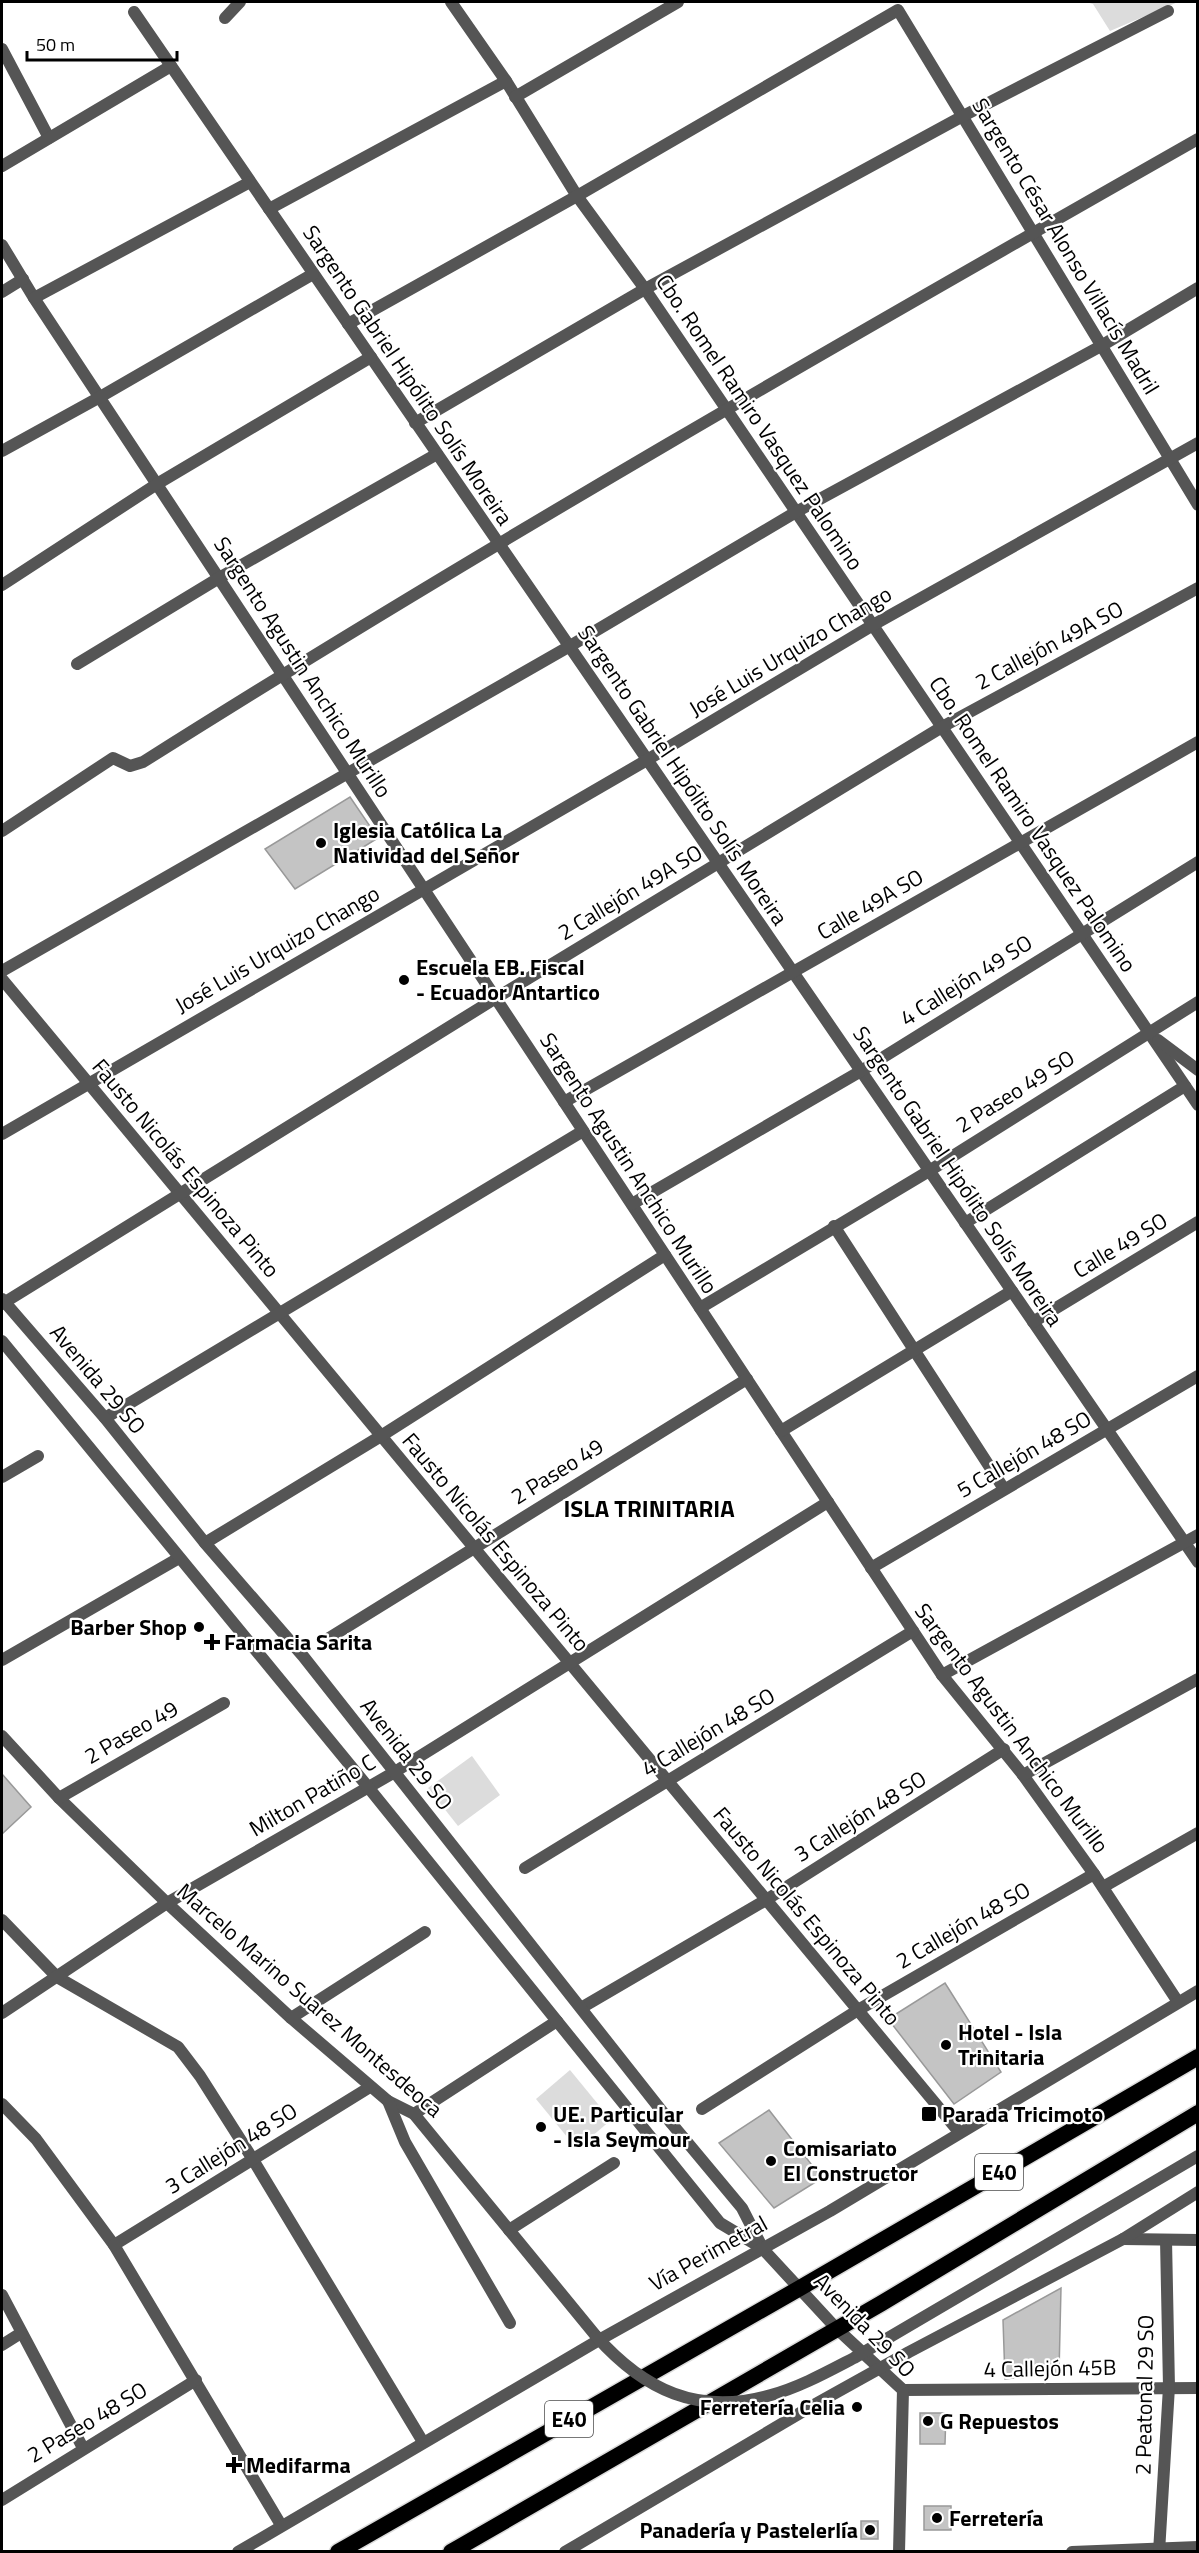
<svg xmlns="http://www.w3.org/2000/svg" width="1199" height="2553" viewBox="0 0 1199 2553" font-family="'Titillium Web',sans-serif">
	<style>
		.green { fill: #dcdcdc }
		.building { fill: #c4c4c4; stroke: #999; stroke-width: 1.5 }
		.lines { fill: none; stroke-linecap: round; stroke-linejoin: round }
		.trunk-casing { stroke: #dbdbdb; stroke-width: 19 }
		.minor { stroke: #555; stroke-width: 12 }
		.tertiary { stroke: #555; stroke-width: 12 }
		.trunk { stroke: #000; stroke-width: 16 }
		.minor-bridge { stroke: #555; stroke-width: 12 }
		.poi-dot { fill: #000; stroke: #fff; stroke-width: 2 }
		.labels { text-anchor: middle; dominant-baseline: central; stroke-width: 4.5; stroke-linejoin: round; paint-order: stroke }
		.shield { fill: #fff; stroke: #4c4c4c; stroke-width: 1.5 }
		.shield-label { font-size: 21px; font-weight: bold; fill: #000 }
		.street-label { font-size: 22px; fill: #000; stroke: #fff }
		.poi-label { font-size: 22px; font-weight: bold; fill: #000; stroke: #fff; text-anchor: start }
		.neighbourhood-label { font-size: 24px; font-weight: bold; fill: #000; stroke: #fff }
	</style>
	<rect width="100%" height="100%" fill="#fff"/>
	<!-- green -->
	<g class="green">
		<path d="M1086 2H1178L1110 31 1093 4Z"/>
		<path d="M472 1756 500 1795 458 1826 428 1788Z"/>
		<path d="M570 2070 611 2120 577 2149 536 2099Z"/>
	</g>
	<!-- building -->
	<g class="building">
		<path d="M350 797 378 838 295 889 265 849Z"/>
		<path d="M2 1774 31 1807 2 1834Z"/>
		<path d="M945 1983 1001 2072 954 2104 888 2019Z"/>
		<path d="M769 2110 822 2178 774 2208 719 2143Z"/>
		<path d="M1061 2288 1059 2373 1005 2379 1003 2320Z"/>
		<path d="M920 2413H946L945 2444H920Z"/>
		<rect x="924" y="2506" width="27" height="24"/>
		<rect x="861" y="2521" width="17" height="18"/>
	</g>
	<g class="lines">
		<!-- trunk casing -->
		<g class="trunk-casing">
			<g id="trunk">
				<path d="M338 2552 800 2288 1198 2057"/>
				<path d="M451 2552 882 2303 1198 2113"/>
			</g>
		</g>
		<!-- minor -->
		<g class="minor">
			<path d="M451 2 506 81 577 196 645 289 1198 1105"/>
			<path d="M134 12 1198 1562"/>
			<path d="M225 18 240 2"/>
			<path d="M2 49 49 138"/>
			<path d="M515 97 678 2"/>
			<path d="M2 166 171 66"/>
			<path d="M269 209 506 81"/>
			<path d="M2 245 34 298 942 1675 1023 1775 1094 1874 1178 2002"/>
			<path d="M2 292 23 279"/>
			<path d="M34 298 250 182"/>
			<path d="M348 324 577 196 898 10 1198 505"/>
			<path d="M415 423 645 289 963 116 1168 11"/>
			<path d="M2 451 100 397 313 274"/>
			<path d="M2 585 157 484 371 357"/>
			<path d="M77 664 219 578 437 454"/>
			<path d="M2 831 113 758 130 766 143 762C488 544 843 341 1198 139"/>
			<path d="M2 971 570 646 796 512 1101 346 1198 288"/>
			<path d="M2 979 959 2132"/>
			<path d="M1158 1040 1198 1070"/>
			<path d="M564 1102 1198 742"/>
			<path d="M2 1134 647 760 873 625 1198 443"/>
			<path d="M632 1204 861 1071 1198 862"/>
			<path d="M965 1223 1185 1086"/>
			<path d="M834 1226 1004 1489"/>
			<path d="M2 1304 496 998 942 727 1198 588"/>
			<path d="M700 1308 929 1171 1198 1002"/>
			<path d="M1033 1322 1198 1222"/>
			<path d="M105 1418 583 1131"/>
			<path d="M781 1431 1012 1291"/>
			<path d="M2 1477 38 1456"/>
			<path d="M205 1543 381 1436 665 1255"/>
			<path d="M871 1568 1198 1376"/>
			<path d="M329 1638 747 1379"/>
			<path d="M2 1660 179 1558"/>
			<path d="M942 1675 1198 1535"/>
			<path d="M2 1736 59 1798 167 1903 291 2018 388 2101 414 2114 596 2336"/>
			<path d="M1023 1775 1198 1679"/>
			<path d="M59 1798 224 1703"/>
			<path d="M525 1868 913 1631"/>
			<path d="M1103 1887 1198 1833"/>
			<path d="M2 1920 57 1977 178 2047 200 2076 252 2158 423 2442"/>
			<path d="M581 2008 766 1900 1004 1749"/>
			<path d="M2 2013 167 1903 393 1773 828 1502"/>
			<path d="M291 2018 425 1932"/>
			<path d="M388 2101 405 2142 510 2323"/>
			<path d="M2 2104 36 2139 114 2245 281 2525"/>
			<path d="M702 2109 858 2010 1094 1874"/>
			<path d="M414 2114 557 2021"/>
			<path d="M509 2230 614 2163"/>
			<path d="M1123 2239 1198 2240"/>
			<path d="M114 2245 370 2087"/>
			<path d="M2 2295 83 2448"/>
			<path d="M2 2345 21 2333"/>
			<path d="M903 2390 1198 2388"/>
			<path d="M2 2500 196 2380"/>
			<path d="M1072 2552 1198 2547"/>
			<path d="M1159 2552 1169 2387 1166 2240"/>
		</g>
		<!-- tertiary -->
		<g class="tertiary">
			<path d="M2 1299 105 1418 205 1543 303 1656 672 2124 742 2208 762 2247"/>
			<path d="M2 1341 368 1787 720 2223 762 2248 835 2327 903 2390 899 2552"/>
			<path d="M238 2552 599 2340 830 2211 1198 1991"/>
			<path d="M565 2552 812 2406 909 2352 1123 2239 1198 2192"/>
		</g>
		<!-- trunk -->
		<use href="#trunk" class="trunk"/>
		<!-- minor-bridge -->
		<path class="minor-bridge" d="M596 2336C644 2390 698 2416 771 2395 800 2387 827 2372 854 2358L1198 2156"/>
	</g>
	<!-- markers -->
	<g class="poi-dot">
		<circle cx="321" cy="843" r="6"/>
		<circle cx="404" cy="980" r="6"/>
		<circle cx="199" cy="1627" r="6"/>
		<path d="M209 1633h6v6h6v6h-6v6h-6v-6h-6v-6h6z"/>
		<circle cx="946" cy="2045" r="6"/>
		<rect x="921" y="2106" width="16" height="16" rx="3"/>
		<circle cx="541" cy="2127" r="6"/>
		<circle cx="771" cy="2161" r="6"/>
		<circle cx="857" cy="2407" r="6"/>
		<circle cx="928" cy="2421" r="6"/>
		<path d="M231 2456h6v6h6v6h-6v6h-6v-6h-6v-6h6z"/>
		<circle cx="937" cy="2518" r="6"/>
		<circle cx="870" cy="2530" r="6"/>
	</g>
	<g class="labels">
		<!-- shield labels -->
		<g class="shield">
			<rect x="975" y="2154" width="48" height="36" rx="4.5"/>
			<rect x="545" y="2401" width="48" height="36" rx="4.5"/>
		</g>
		<g class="shield-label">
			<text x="999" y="2172">E40</text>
			<text x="569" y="2419">E40</text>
		</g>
		<!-- street labels -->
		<g class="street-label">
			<text transform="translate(1066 246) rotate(59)">Sargento César Alonso Villacís Madril</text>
			<text transform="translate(408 375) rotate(56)">Sargento Gabriel Hipólito Solís Moreira</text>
			<text transform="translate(760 422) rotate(56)">Cbo. Romel Ramiro Vasquez Palomino</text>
			<text transform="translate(1049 645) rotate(-28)">2 Callejón 49A SO</text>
			<text transform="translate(790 651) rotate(-31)">José Luis Urquizo Chango</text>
			<text transform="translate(303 667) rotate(57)">Sargento Agustin Anchico Murillo</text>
			<text transform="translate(683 775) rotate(56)">Sargento Gabriel Hipólito Solís Moreira</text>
			<text transform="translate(1033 824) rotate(56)">Cbo. Romel Ramiro Vasquez Palomino</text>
			<text transform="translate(630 892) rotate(-31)">2 Callejón 49A SO</text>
			<text transform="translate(870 904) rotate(-30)">Calle 49A SO</text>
			<text transform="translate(277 949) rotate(-30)">José Luis Urquizo Chango</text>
			<text transform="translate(966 980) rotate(-32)">4 Callejón 49 SO</text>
			<text transform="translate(1015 1091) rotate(-32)">2 Paseo 49 SO</text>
			<text transform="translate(629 1163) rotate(57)">Sargento Agustin Anchico Murillo</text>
			<text transform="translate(186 1168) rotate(50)">Fausto Nicolás Espinoza Pinto</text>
			<text transform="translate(958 1176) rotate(56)">Sargento Gabriel Hipólito Solís Moreira</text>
			<text transform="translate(1120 1245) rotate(-31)">Calle 49 SO</text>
			<text transform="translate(98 1379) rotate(50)">Avenida 29 SO</text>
			<text transform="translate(1024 1454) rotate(-30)">5 Callejón 48 SO</text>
			<text transform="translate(557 1471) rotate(-32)">2 Paseo 49</text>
			<text transform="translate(496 1542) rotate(50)">Fausto Nicolás Espinoza Pinto</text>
			<text transform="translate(1012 1728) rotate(53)">Sargento Agustin Anchico Murillo</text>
			<text transform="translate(131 1732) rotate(-30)">2 Paseo 49</text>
			<text transform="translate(708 1732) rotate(-31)">4 Callejón 48 SO</text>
			<text transform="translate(407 1754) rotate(52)">Avenida 29 SO</text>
			<text transform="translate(312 1795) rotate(-30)">Milton Patiño C</text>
			<text transform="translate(860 1816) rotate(-32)">3 Callejón 48 SO</text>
			<text transform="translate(807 1916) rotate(50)">Fausto Nicolás Espinoza Pinto</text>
			<text transform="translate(963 1925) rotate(-30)">2 Callejón 48 SO</text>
			<text transform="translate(310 2000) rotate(41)">Marcelo Marino Suarez Montesdeoca</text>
			<text transform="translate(231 2148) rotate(-32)">3 Callejón 48 SO</text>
			<text transform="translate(708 2253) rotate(-29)">Vía Perimetral</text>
			<text transform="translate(865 2325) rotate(46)">Avenida 29 SO</text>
			<text transform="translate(1050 2368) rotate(-1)">4 Callejón 45B</text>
			<text transform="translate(1144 2395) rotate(-89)">2 Peatonal 29 SO</text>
			<text transform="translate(87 2422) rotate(-31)">2 Paseo 48 SO</text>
		</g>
		<!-- poi labels -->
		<g class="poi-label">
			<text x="333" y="830">Iglesia Católica La<tspan x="333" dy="25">Natividad del Señor</tspan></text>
			<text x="416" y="967">Escuela EB. Fiscal<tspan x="416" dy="25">- Ecuador Antartico</tspan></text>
			<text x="187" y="1627" text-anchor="end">Barber Shop</text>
			<text x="224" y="1642">Farmacia Sarita</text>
			<text x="958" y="2032">Hotel - Isla<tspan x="958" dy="25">Trinitaria</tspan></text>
			<text x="553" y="2114">UE. Particular<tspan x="553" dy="25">- Isla Seymour</tspan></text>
			<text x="942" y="2114">Parada Tricimoto</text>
			<text x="783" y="2148">Comisariato<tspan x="783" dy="25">El Constructor</tspan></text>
			<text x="845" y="2407" text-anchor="end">Ferretería Celia</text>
			<text x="940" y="2421">G Repuestos</text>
			<text x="246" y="2465">Medifarma</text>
			<text x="949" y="2518">Ferretería</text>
			<text x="858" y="2530" text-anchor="end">Panadería y Pastelerlía</text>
		</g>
		<!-- neighbourhood labels -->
		<g class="neighbourhood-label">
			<text x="649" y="1508">ISLA TRINITARIA</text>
		</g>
	</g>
	<!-- border -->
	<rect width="1199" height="2553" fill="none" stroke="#000000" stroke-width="6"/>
	<!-- scale -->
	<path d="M27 51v9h150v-9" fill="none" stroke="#000000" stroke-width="3"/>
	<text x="36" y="51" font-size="18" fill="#000000" stroke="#ffffff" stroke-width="4.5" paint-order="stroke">50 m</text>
</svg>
